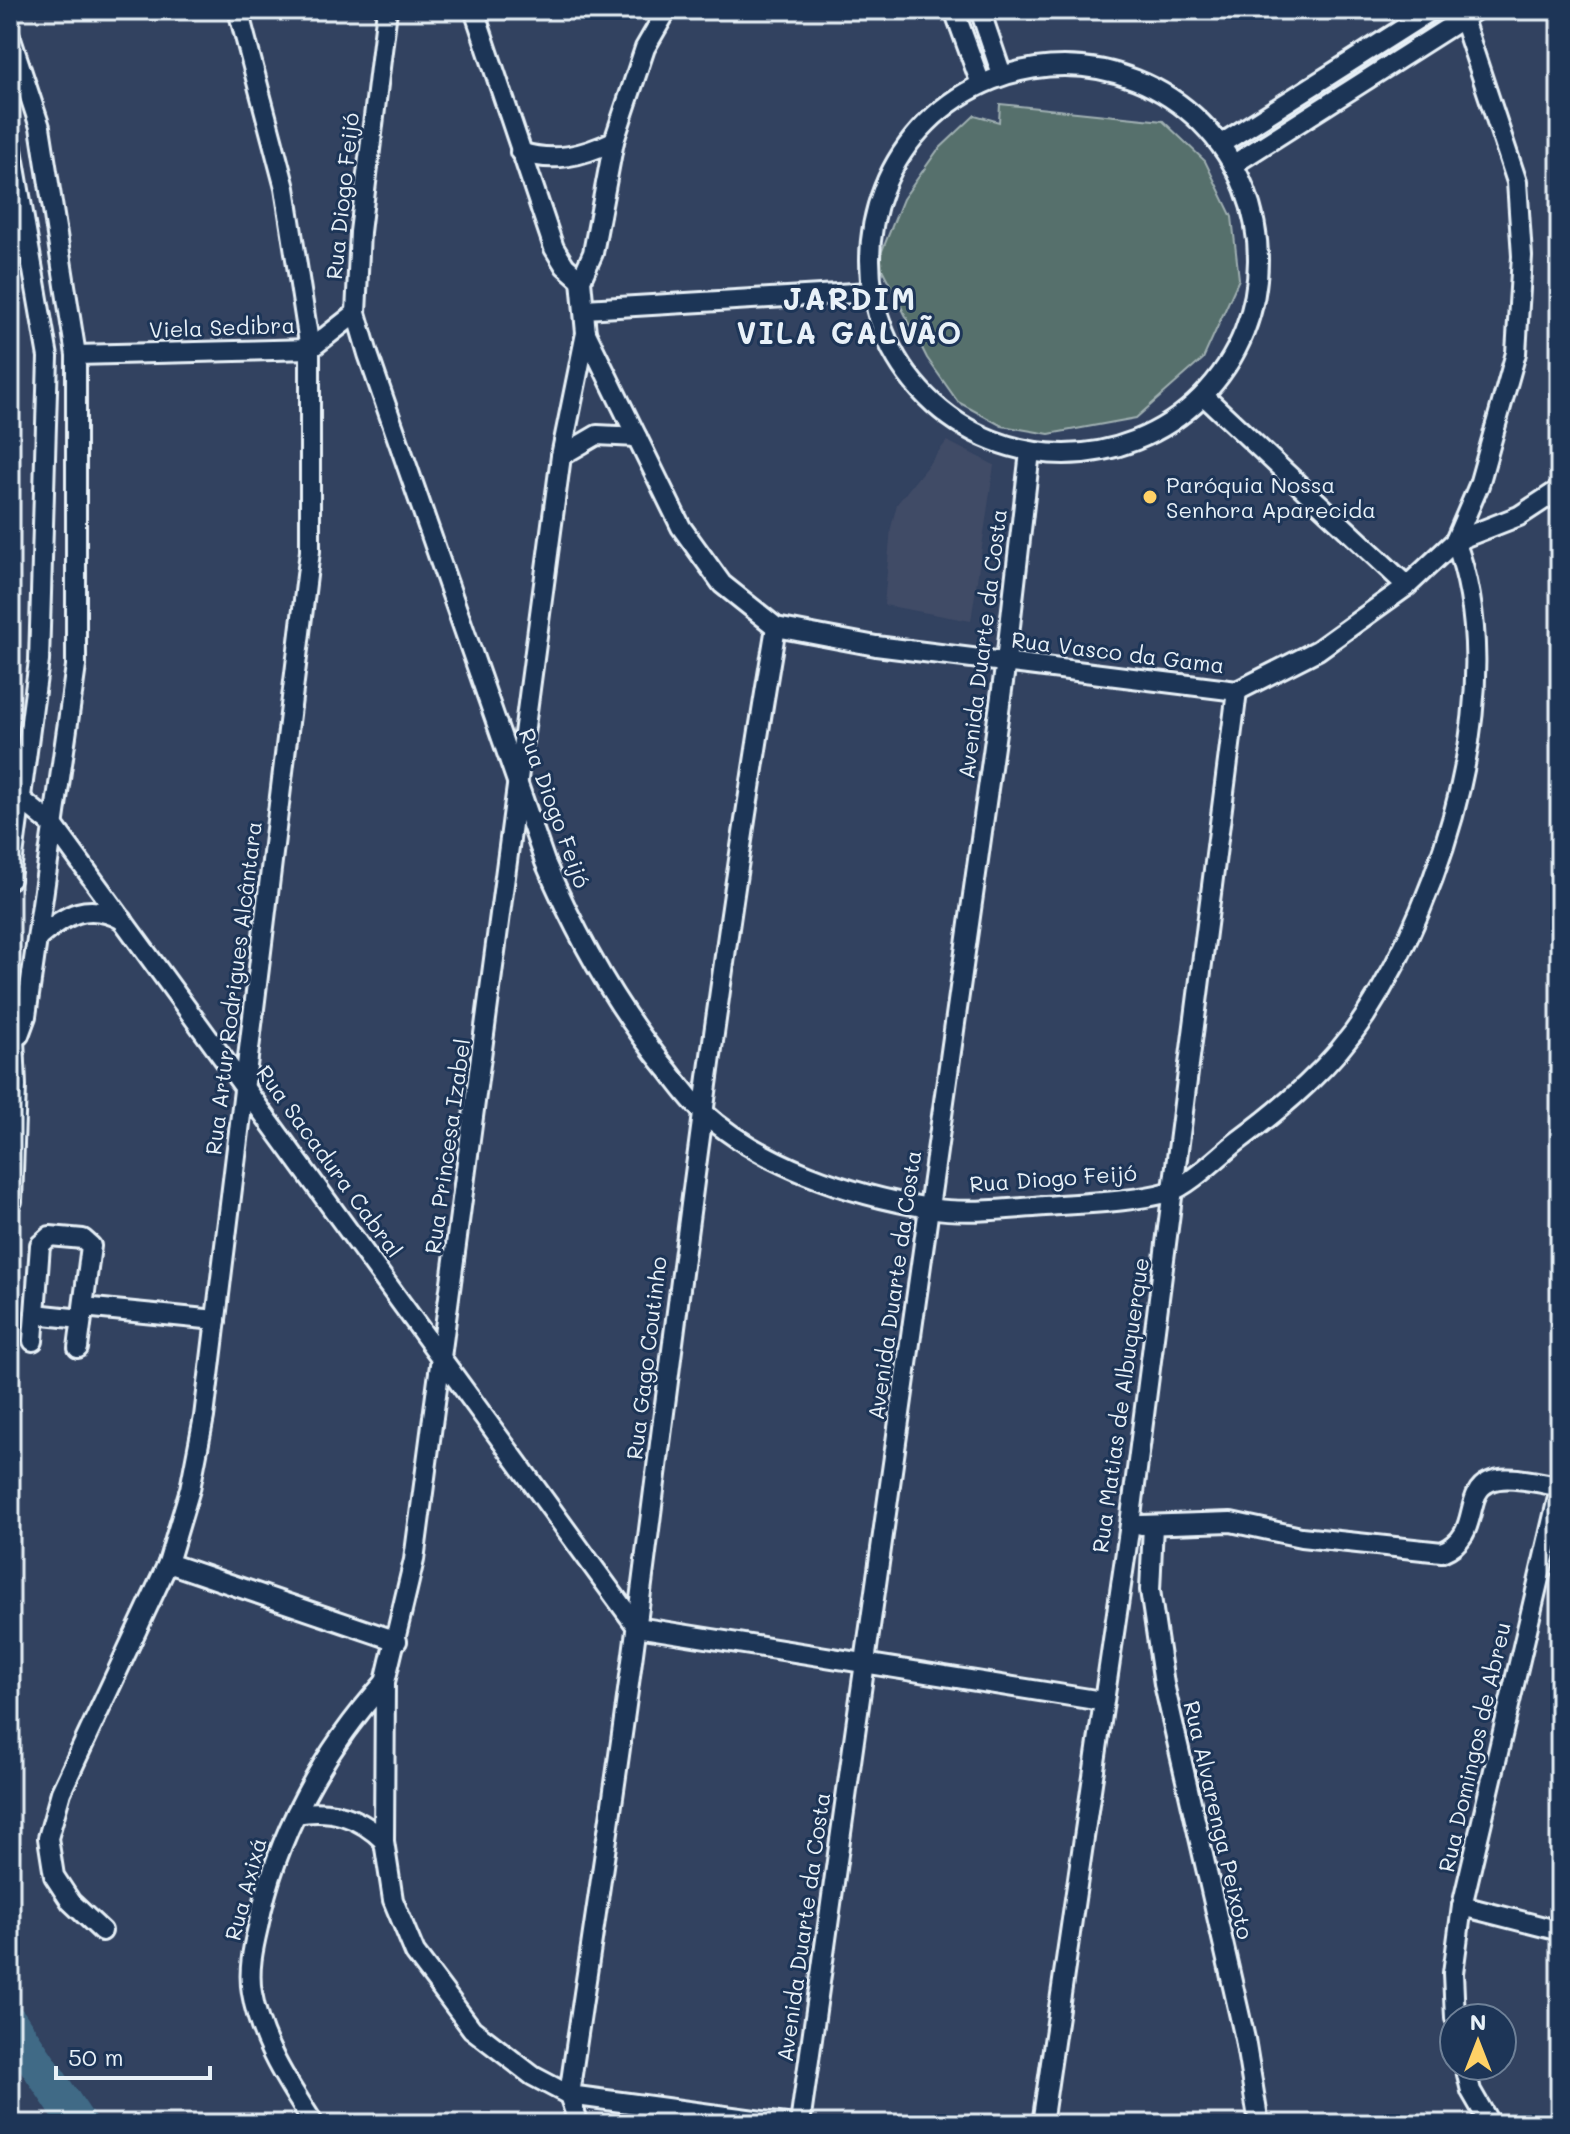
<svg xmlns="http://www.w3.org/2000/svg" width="1570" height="2134" viewBox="0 0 1570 2134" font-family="Mali,sans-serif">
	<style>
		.built { fill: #414b66 }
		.green { fill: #57706c; stroke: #a0b0b2; stroke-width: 2 }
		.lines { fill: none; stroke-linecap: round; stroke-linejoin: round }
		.river { stroke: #3f6a86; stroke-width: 36 }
		.street-casing { stroke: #e8f1f8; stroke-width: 24 }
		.street { stroke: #1d3557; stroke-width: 18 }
		.poi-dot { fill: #ffd166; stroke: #1d3557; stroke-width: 3 }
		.labels { text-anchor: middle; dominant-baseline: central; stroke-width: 6; stroke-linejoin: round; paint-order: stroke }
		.street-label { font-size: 22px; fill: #e8f1f8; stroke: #1d3557 }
		.poi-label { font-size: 22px; fill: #e8f1f8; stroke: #1d3557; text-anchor: start }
		.district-label { font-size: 30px; font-weight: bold; letter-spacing: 2px; fill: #e8f1f8; stroke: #1d3557 }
	</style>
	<rect width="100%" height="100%" fill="#324260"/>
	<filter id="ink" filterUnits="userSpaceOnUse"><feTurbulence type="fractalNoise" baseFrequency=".0125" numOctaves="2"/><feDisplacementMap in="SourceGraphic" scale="16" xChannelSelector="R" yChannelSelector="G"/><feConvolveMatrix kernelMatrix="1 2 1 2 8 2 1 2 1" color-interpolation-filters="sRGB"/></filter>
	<g filter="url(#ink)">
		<!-- built -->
		<path class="built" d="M947 441 994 465 971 621 884 605 891 528 897 504Z"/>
		<!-- green -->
		<path class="green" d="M1000 104 1163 121 1205 161 1232 217 1239 279 1203 359 1136 418 1049 434 1002 426 958 402 927 358 878 261 903 199 937 151 975 115 999 122Z"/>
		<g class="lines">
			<!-- river -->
			<path class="river" d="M10 2023 78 2124"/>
			<!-- street casing -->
			<g class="street-casing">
				<g id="street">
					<path d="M387 10 360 232 356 313 368 354 545 862C577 937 615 1006 667 1069 678 1083 689 1099 702 1111 760 1165 851 1195 929 1208 967 1214 1007 1209 1045 1206 1083 1203 1134 1202 1169 1192 1189 1186 1221 1154 1238 1141 1285 1106 1333 1065 1365 1016 1445 892 1510 684 1455 541"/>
					<path d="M474 10 554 248 565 266 581 280"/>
					<path d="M667 10 645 48 614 141 593 253 581 280 586 333 561 456 414 1560 385 1682 384 1841 393 1900 415 1953 472 2029 533 2076 569 2095 786 2124"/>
					<path d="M954 10 981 84"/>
					<path d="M980 10 1002 75"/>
					<path d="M10 36 40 127 76 355V666L26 1016 19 1035 10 1039"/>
					<circle cx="1064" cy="260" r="194"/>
					<path d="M10 138 48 357 39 661 10 879"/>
					<path d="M1221 144 1432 10"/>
					<path d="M520 152C554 163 582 156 614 141"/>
					<path d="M1234 164 1476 10"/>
					<path d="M585 309 871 292"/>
					<path d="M586 333 681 527 722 584 776 627 876 646 1237 691 1318 650 1407 586 1455 541 1479 485 1516 353 1522 256 1517 182 1460 10"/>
					<path d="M76 355 310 349 356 313"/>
					<path d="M1204 396 1407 586"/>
					<path d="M561 456 597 435 637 437"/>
					<path d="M1455 541 1519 516 1560 489"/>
					<path d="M21 799 54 826 637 1627 1102 1701"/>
					<path d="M38 938C66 914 88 901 123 920"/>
					<path d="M12 1201 16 1086 14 1039"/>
					<path d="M35 1314 81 1319"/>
					<path d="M33 1341 40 1245 50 1236 83 1239 91 1246 83 1307 216 1320"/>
					<path d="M78 1348 83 1310"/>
					<path d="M1141 1525 1231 1522 1301 1537 1442 1552C1482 1536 1462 1494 1489 1482 1507 1473 1541 1484 1560 1486"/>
					<path d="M1153 1525 1150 1590 1164 1684 1245 2039 1259 2124"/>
					<path d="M168 1563 397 1641"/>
					<path d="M296 1814C331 1808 359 1816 384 1841"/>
					<path d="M1462 1906 1560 1931"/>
					<path d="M102 1931 71 1902 54 1876 48 1838 61 1792 168 1563 190 1489 204 1417 310 551V349L285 188 238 10"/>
					<path d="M1455 2018 1453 1973 1462 1906 1560 1489"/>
					<path d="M1465 2066 1471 2091 1490 2124"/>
					<path d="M314 2124C288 2084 260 2041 252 1993 248 1971 253 1948 258 1927 276 1835 323 1751 385 1682"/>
					<path d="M579 2124 569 2095C592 1937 617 1780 637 1623 680 1290 720 958 776 627"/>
					<path d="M800 2124 1006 661 1030 452"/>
					<path d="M1042 2124 1130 1524 1237 691"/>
				</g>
			</g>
			<!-- street -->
			<use href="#street" class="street"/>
		</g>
	</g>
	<!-- markers -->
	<circle class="poi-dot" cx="1150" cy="497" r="8"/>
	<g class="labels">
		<!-- street labels -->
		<g class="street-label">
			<text transform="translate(342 196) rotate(-84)">Rua Diogo Feijó</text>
			<text transform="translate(222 327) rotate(-2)">Viela Sedibra</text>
			<text transform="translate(982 644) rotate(-83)">Avenida Duarte da Costa</text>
			<text transform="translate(1118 652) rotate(7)">Rua Vasco da Gama</text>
			<text transform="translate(555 808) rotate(70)">Rua Diogo Feijó</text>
			<text transform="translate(233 988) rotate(-83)">Rua Artur Rodrigues Alcântara</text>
			<text transform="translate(447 1146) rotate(-82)">Rua Princesa Izabel</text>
			<text transform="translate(330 1161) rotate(54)">Rua Sacadura Cabral</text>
			<text transform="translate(1053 1178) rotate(-4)">Rua Diogo Feijó</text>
			<text transform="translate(894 1285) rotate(-82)">Avenida Duarte da Costa</text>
			<text transform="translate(646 1358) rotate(-83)">Rua Gago Coutinho</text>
			<text transform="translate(1120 1405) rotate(-82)">Rua Matias de Albuquerque</text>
			<text transform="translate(1474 1747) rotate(-77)">Rua Domingos de Abreu</text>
			<text transform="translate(1219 1820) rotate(77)">Rua Alvarenga Peixoto</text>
			<text transform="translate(245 1889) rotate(-75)">Rua Axixá</text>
			<text transform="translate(803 1927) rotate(-82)">Avenida Duarte da Costa</text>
		</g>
		<!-- poi labels -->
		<g class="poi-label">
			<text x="1166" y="484">Paróquia Nossa<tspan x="1166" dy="25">Senhora Aparecida</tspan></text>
		</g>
		<!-- district labels -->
		<g class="district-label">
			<text x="850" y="298">JARDIM<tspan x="850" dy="34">VILA GALVÃO</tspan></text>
		</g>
	</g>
	<!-- margin -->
	<rect width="1570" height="2134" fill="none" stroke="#1d3557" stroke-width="40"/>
	<rect x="20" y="20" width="1530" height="2094" fill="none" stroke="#e8f1f8" stroke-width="3" filter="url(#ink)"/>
	<!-- north arrow -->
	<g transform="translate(1478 2042)"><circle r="38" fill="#1d3557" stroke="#6e8097" stroke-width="2"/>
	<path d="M0-6L14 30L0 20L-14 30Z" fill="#ffd166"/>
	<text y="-12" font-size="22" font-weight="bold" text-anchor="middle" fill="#e8f1f8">N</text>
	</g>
	<!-- scale -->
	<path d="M56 2066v12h154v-12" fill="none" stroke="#e8f1f8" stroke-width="4"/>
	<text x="68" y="2066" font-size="24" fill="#e8f1f8" stroke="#1d3557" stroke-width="6" paint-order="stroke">50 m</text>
</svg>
